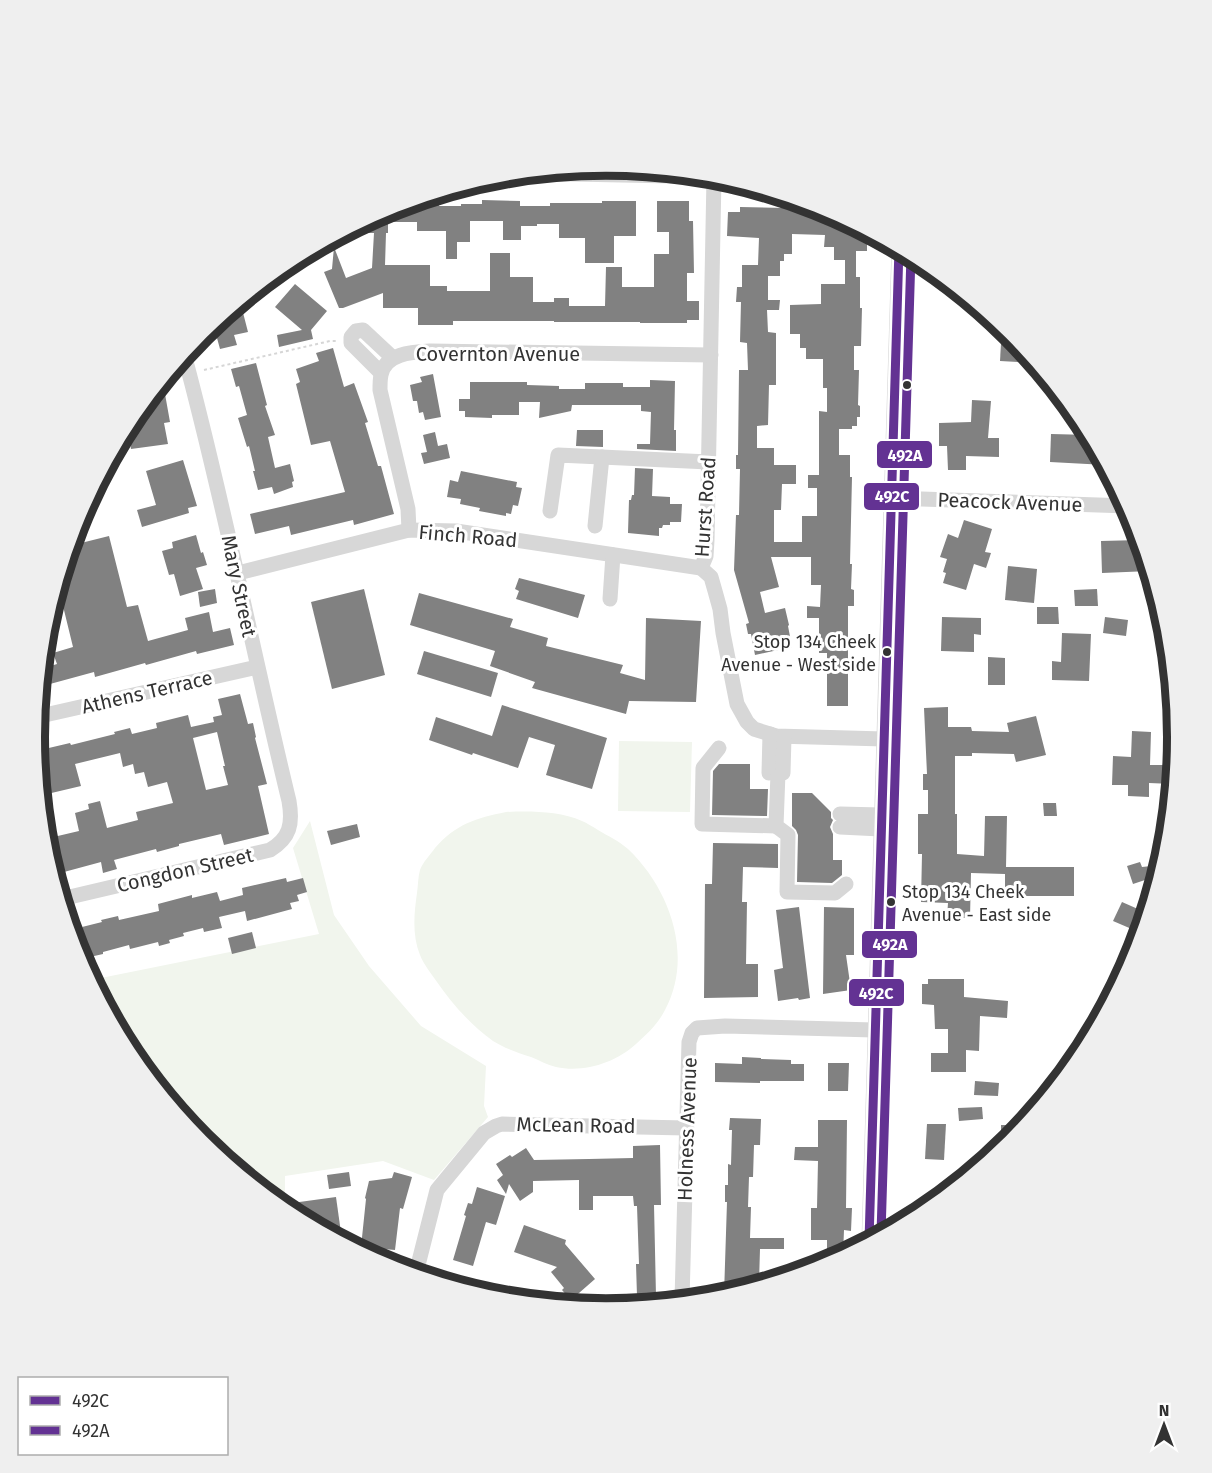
<svg xmlns="http://www.w3.org/2000/svg" width="1212" height="1473" viewBox="0 0 1212 1473" font-family="'Fira Sans',sans-serif">
	<style>
		.green { fill: #f1f5ed }
		.building { fill: #818181; fill-rule: evenodd }
		.lines { fill: none; stroke-linecap: round; stroke-linejoin: round }
		.path { stroke: #d6d6d6; stroke-width: 2; stroke-dasharray: 3 3; stroke-linecap: butt }
		.minor { stroke: #d7d7d7; stroke-width: 15 }
		.bus-1-casing { stroke: #fff; stroke-width: 14 }
		.bus-2-casing { stroke: #fff; stroke-width: 14 }
		.bus-1 { stroke: #633293; stroke-width: 9 }
		.bus-2 { stroke: #633293; stroke-width: 9 }
		.bus-dot { fill: #333; stroke: #fff; stroke-width: 2 }
		.labels { text-anchor: middle; dominant-baseline: central; stroke-width: 6; stroke-linejoin: round; paint-order: stroke }
		.bus-label { font-size: 18px; fill: #333; stroke: #fff; text-anchor: end }
		.street-label { font-size: 20px; fill: #333; stroke: #fff }
		.rim { fill: none; stroke: #333; stroke-width: 8 }
		.line-badge { stroke: #fff; stroke-width: 2 }
		.badge-label { font-size: 16px; text-anchor: middle; font-weight: bold; fill: #fff }
	</style>
	<rect width="100%" height="100%" fill="#fff"/>
	<!-- green -->
	<g class="green">
		<path d="M619 741 692 742 690 812 618 811Z"/>
		<path d="M506 812C530 811 559 811 582 821 587 823 593 827 598 830 608 836 619 841 628 849 670 889 694 956 665 1010 658 1024 647 1034 636 1044 615 1063 584 1073 556 1067 547 1065 539 1060 531 1057 518 1053 504 1048 493 1041 471 1025 452 1004 437 982 431 973 424 965 420 955 412 935 414 914 417 893 418 886 418 877 420 870 423 862 430 855 435 848 456 824 476 818 506 812Z"/>
		<path d="M310 821 334 915 369 966 421 1026 486 1066 484 1106 488 1117 434 1180 383 1161 285 1176V1206H282L202 1140 131 1054 91 980 319 934 293 848Z"/>
	</g>
	<!-- building -->
	<g class="building">
		<path d="M482 200 520 201V206H550V203H602V201H636V236H614V263H585V238H559V224H537V226H521V240H503V221H470V242H457V259H446V231H417V222H388V233H386L385 265H430V286H447V291H490V253H510V277H533V302H554V298H569V306H605L606 267H622V287H654V254H669V232H657V201H689V221H693L694 273H687V301H699V320H687V323H640V322H554V321H453V325H418V308H383V293L343 308H339L324 272 332 269 334 247 346 278 372 268 374 233H342L388 208 411 201H439V206H461V204H482Z"/>
		<path d="M785 204 813 205 825 209 867 231V251H856V277H860V308H862L861 346H854V370H859L858 405 860 406V417H857V426H852V429H839V455H850V477H852L850 564H852L851 589 854 590V606H848V706H827V653H819V618H807V606L820 607 821 585H811V557H771L779 587 760 592 765 613 785 608 789 625 788 626 792 647 755 655 751 634H748L746 624 749 623 734 570 736 515H739L740 469H736V455H738L739 370H748L747 343 740 342 741 302H736L737 287H742V265H758L759 238 727 236 728 212H740V207L784 208ZM792 234 825 235 824 247H834V260H845V284H821V304L790 305V334H800V348H806V359H823V388H827V412L819 411V475H808V488H817V516H802V542H774V510H781L782 484H796V465H774V448H757V426L768 425 769 385H776V333L768 332 767 310H779L780 300H768V276H780V261H784V254H792Z"/>
		<path d="M295 284 327 311 311 330 313 339 279 347 277 335 302 330 275 307Z"/>
		<path d="M240 301 248 332 234 335 237 345 220 349 217 338 213 339 210 325Z"/>
		<path d="M1002 326 1010 333 1036 363 1000 361Z"/>
		<path d="M333 348 344 387 354 383 368 422 365 423 378 466H381L394 514 354 525 353 520 291 535 289 526 255 534 250 514 345 492 330 441 311 445 296 384 300 382 296 369 319 361 316 353Z"/>
		<path d="M256 363 267 405 265 406 275 435 268 437 275 468 290 464 294 481 292 482 293 487 274 494 272 487 258 490 253 471H255L249 446 247 447 238 418 247 415 239 386 236 387 231 369Z"/>
		<path d="M433 374 441 417 425 420 423 412 419 413 417 401H413L410 385 422 382 420 377Z"/>
		<path d="M650 380 675 381 674 430H676V451L637 449V444H650L651 412 641 411V405H572L571 411 539 418 540 402H519V415H492V418L465 417V411H459V399H470V382H527V385L559 386V389H585V383H623V387H650Z"/>
		<path d="M165 394 170 422 164 423 168 444 131 449 129 437 133 436 131 419 149 396Z"/>
		<path d="M972 400 991 401 988 438H999V457L966 456V470H948L947 446H939V423L971 422Z"/>
		<path d="M577 430H603V447L576 446Z"/>
		<path d="M435 432 438 446 447 444 450 458 424 464 421 453 427 452 423 435Z"/>
		<path d="M1051 434 1090 435 1106 465 1050 462Z"/>
		<path d="M183 460 197 506 188 508 189 513 142 527 137 510 156 505 146 471Z"/>
		<path d="M635 468 653 469 652 496 670 497V504H682L681 522H670V525H663L662 528H659V536L628 533 629 500H631L632 495H634Z"/>
		<path d="M461 471 517 482 516 487 522 488 518 506 513 505 511 514 506 513V516L479 511 480 508 460 504 461 499 447 497 450 480 458 482Z"/>
		<path d="M964 520 992 529 985 552 991 553 986 568 974 564 966 590 943 583 946 573 943 572 947 559 940 557 948 534 958 538Z"/>
		<path d="M196 535 201 553 203 552 207 565 196 568 203 589 180 596 174 574 169 575 162 551 173 548 172 542Z"/>
		<path d="M109 536 127 607 138 605 148 641 188 630 185 618 209 612 213 632 230 628 234 645 197 654 196 651 146 665 145 663 95 677 94 672 39 687 41 669 57 664 53 653 73 647 63 606 50 610 69 549 78 546 77 544Z"/>
		<path d="M1140 540 1141 558H1146L1150 571 1102 573 1101 541Z"/>
		<path d="M1008 566 1037 569 1034 603 1005 600Z"/>
		<path d="M519 578 585 595 578 618 516 599 519 591 515 589Z"/>
		<path d="M215 589 217 603 200 607 198 592Z"/>
		<path d="M364 589 385 675 332 689 311 602Z"/>
		<path d="M1097 589 1098 606H1075L1074 590Z"/>
		<path d="M419 593 513 619 510 627 548 638 546 646 623 665 620 673 645 680 646 618 701 621 696 702 629 701 626 714 532 688 535 682 490 666 495 651 410 625Z"/>
		<path d="M1037 607H1058L1059 624H1037Z"/>
		<path d="M942 617 981 618V635L974 634V652L941 651Z"/>
		<path d="M1105 617 1128 620 1126 636 1103 633Z"/>
		<path d="M1062 633 1091 634 1089 681 1052 680V661L1061 662Z"/>
		<path d="M424 651 498 673 491 697 417 674Z"/>
		<path d="M988 657 1005 658V685H988Z"/>
		<path d="M240 694 248 724 253 723 256 737 255 738 267 784 258 786 269 834 224 845 221 834 179 844V846L157 852 156 849 114 860 117 869 103 873 101 862 64 872 62 865 52 868 45 848V839L79 831 75 813 89 809 88 804 100 801 107 828 138 820 136 812 173 803 167 782 148 787 144 772 135 774 133 764 123 767 120 753 75 764 81 786 43 795 39 779 36 751 70 743 71 745 115 734 114 732 130 728 132 734 157 728 156 723 188 715 191 727 214 722 213 717 222 715 218 699ZM217 732 225 766H223L228 785 206 790 193 738Z"/>
		<path d="M502 705 607 738 592 789 546 775 555 745 529 737 518 768 473 753 472 755 429 740 436 717 492 736Z"/>
		<path d="M948 707V727H971L972 731 1009 732 1007 723 1036 716 1046 755 1016 762 1014 754 972 753V756H955V814H957V854L984 856 985 816H1007L1006 867H1074V896H1024V898H1005V874L971 873 970 918 947 917 948 903 921 902 922 854H918V814H928V790H923V774H927L924 708Z"/>
		<path d="M1132 731 1151 732 1150 765H1175L1173 784 1149 783V797L1128 796V785H1112L1113 756 1131 757Z"/>
		<path d="M719 764H750V789H768L767 816 712 815 713 771Z"/>
		<path d="M792 793H812L831 812V818L833 820 830 827 833 834V860H842V875L832 883 797 882 798 835 796 830 792 826Z"/>
		<path d="M1043 803H1056L1057 816H1044Z"/>
		<path d="M357 824 360 837 331 845 327 831Z"/>
		<path d="M713 843 778 844V868L743 867 742 902H747L746 964H758V997L704 998 705 884H712Z"/>
		<path d="M1140 862 1142 867 1161 865 1151 900 1148 879 1133 884 1127 866Z"/>
		<path d="M286 878 287 882 303 878 307 892 297 895 299 901 290 903 292 909 247 921 245 911 219 917 222 928 204 932 203 928 183 933 184 936 169 940 170 943 159 946 158 942 130 949 129 945 103 952V954L81 959 78 946 76 947 71 932 83 929 82 927 102 922 101 920 118 916 119 920 159 911 158 904 192 895V898L217 892 220 901 243 895 242 888Z"/>
		<path d="M1122 902 1147 913 1141 933 1113 921Z"/>
		<path d="M799 907 810 998 799 1000 798 998 778 1001 774 970 783 968 776 910Z"/>
		<path d="M824 907 854 908V955H846L851 990 823 994Z"/>
		<path d="M252 932 256 948 232 954 228 938Z"/>
		<path d="M928 979H964V997L1008 1001 1007 1018 980 1016 979 1051 966 1050V1072H931V1053H948V1029H935L934 1005 922 1004V984H928Z"/>
		<path d="M742 1057 761 1058V1059L791 1060V1064H804V1081H760V1083L715 1082V1063L742 1064Z"/>
		<path d="M828 1063H849L848 1091H828Z"/>
		<path d="M975 1081 999 1083 998 1096 974 1095Z"/>
		<path d="M982 1107 983 1119 959 1121 958 1108Z"/>
		<path d="M730 1118 761 1119 760 1145H754L753 1177H749L748 1207H751L750 1238H784V1249H760L759 1283H753V1286L724 1295 727 1202H725V1185H728V1164L731 1165 732 1130H729Z"/>
		<path d="M818 1120H847L846 1208H852L851 1231 844 1230 843 1255 827 1263V1240H811V1208H817L818 1161 794 1160 795 1147H818Z"/>
		<path d="M927 1124H946L944 1160 925 1159Z"/>
		<path d="M1001 1125H1023L1010 1141 1001 1148Z"/>
		<path d="M660 1145 661 1205H654L656 1296H637L636 1264H639L637 1206H634L633 1196H593V1210H579V1180L533 1181V1192L520 1201 509 1184 506 1194 497 1180 503 1175 496 1164 510 1155 512 1157 526 1148 534 1160 589 1159 633 1158V1146Z"/>
		<path d="M349 1172 351 1186 329 1189 327 1175Z"/>
		<path d="M394 1172 412 1177 403 1209 400 1208 395 1250 361 1247 366 1199 365 1198 369 1181 392 1178Z"/>
		<path d="M477 1187 505 1196 496 1225 486 1222 473 1266 453 1260 466 1216 464 1215 468 1203 472 1204Z"/>
		<path d="M336 1197 342 1240 293 1214 292 1203Z"/>
		<path d="M524 1225 566 1240 565 1244 595 1279 571 1300 562 1290 564 1288 551 1272 557 1267 514 1252Z"/>
	</g>
	<g class="lines">
		<!-- path -->
		<path class="path" d="M204 370 330 341H336"/>
		<!-- minor -->
		<g class="minor">
			<path d="M524 173 720 177"/>
			<path d="M714 177 707 540 706 556 701 568 711 577 715 591 720 609 723 633 737 704 747 722 754 729 776 736 884 739"/>
			<path d="M381 373 351 343V337L356 331 363 330 393 358"/>
			<path d="M892 498 1128 506"/>
			<path d="M550 511 558 455 709 462"/>
			<path d="M595 526 602 457"/>
			<path d="M409 530 408 509 380 390C380 385 380 379 381 375 385 353 413 352 431 351L711 355"/>
			<path d="M238 573 409 530 456 531 701 568"/>
			<path d="M610 599 613 555"/>
			<path d="M36 717 257 667"/>
			<path d="M719 748 703 768 702 824 776 826"/>
			<path d="M769 773 770 734"/>
			<path d="M778 773 776 826 788 835 787 892 835 893 846 884"/>
			<path d="M783 773 784 737"/>
			<path d="M840 814 881 815"/>
			<path d="M840 827 881 829"/>
			<path d="M61 899 270 850C290 838 293 824 289 801 253 653 224 502 184 354"/>
			<path d="M869 1241C877 910 890 579 899 248"/>
			<path d="M416 1273 437 1190 484 1133 496 1126 502 1124 686 1128"/>
			<path d="M682 1300 689 1042 692 1033 697 1028 725 1026 874 1030"/>
		</g>
		<!-- bus-1 casing -->
		<g class="bus-1-casing">
			<path id="bus-1" d="M869 1241 899 248"/>
		</g>
		<!-- bus-2 casing -->
		<g class="bus-2-casing">
			<path id="bus-2" d="M881 1234 911 255"/>
		</g>
		<!-- bus-1 -->
		<use href="#bus-1" class="bus-1"/>
		<!-- bus-2 -->
		<use href="#bus-2" class="bus-2"/>
	</g>
	<!-- markers -->
	<g class="bus-dot">
		<circle cx="907" cy="385" r="5"/>
		<circle cx="887" cy="652" r="5"/>
		<circle cx="891" cy="902" r="5"/>
	</g>
	<g class="labels">
		<!-- bus labels -->
		<g class="bus-label">
			<text x="876" y="642">Stop 134 Cheek<tspan x="876" dy="23">Avenue - West side</tspan></text>
			<text x="902" y="892" text-anchor="start">Stop 134 Cheek<tspan x="902" dy="23">Avenue - East side</tspan></text>
		</g>
		<!-- street labels -->
		<g class="street-label">
			<text x="498" y="354">Covernton Avenue</text>
			<text transform="translate(1010 502) rotate(2)">Peacock Avenue</text>
			<text transform="translate(705 507) rotate(-86)">Hurst Road</text>
			<text transform="translate(468 536) rotate(5)">Finch Road</text>
			<text transform="translate(239 586) rotate(78)">Mary Street</text>
			<text transform="translate(147 692) rotate(-13)">Athens Terrace</text>
			<text transform="translate(185 870) rotate(-13)">Congdon Street</text>
			<text transform="translate(576 1125) rotate(1)">McLean Road</text>
			<text transform="translate(687 1129) rotate(-88)">Holness Avenue</text>
		</g>
	</g>
	<!-- crop -->
	<path d="M0 0H1212V1473H0ZM45 737a561 561 0 1 1 1122 0a561 561 0 1 1-1122 0Z" fill="#efefef" fill-rule="evenodd"/>
	<path class="rim" d="M45 737a561 561 0 1 1 1122 0a561 561 0 1 1-1122 0Z"/>
	<g class="line-badge">
		<rect x="876" y="440" width="57" height="29" rx="6" fill="#633293"/>
		<rect x="863" y="482" width="57" height="29" rx="6" fill="#633293"/>
		<rect x="861" y="930" width="57" height="29" rx="6" fill="#633293"/>
		<rect x="848" y="978" width="57" height="29" rx="6" fill="#633293"/>
	</g>
	<g class="badge-label">
		<text x="905" y="461">492A</text>
		<text x="892" y="502">492C</text>
		<text x="890" y="950">492A</text>
		<text x="876" y="999">492C</text>
	</g>
	<!-- legend -->
	<rect x="18" y="1377" width="210" height="78" fill="#ffffff" stroke="#adadad" stroke-width="1.5"/>
	<rect x="30" y="1396" width="30" height="9" fill="#633293" stroke="#adadad" stroke-width="1.5"/>
	<text x="72" y="1407" font-size="18" fill="#333333">492C</text>
	<rect x="30" y="1426" width="30" height="9" fill="#633293" stroke="#adadad" stroke-width="1.5"/>
	<text x="72" y="1437" font-size="18" fill="#333333">492A</text>
	<!-- north arrow -->
	<g transform="translate(1164 1425)" stroke="#ffffff" stroke-width="4.5" paint-order="stroke">
	<path d="M0-4.5L10 22L0 15L-10 22Z" fill="#333333"/>
	<text y="-9" font-size="16" font-weight="bold" text-anchor="middle" fill="#333333">N</text>
	</g>
</svg>
